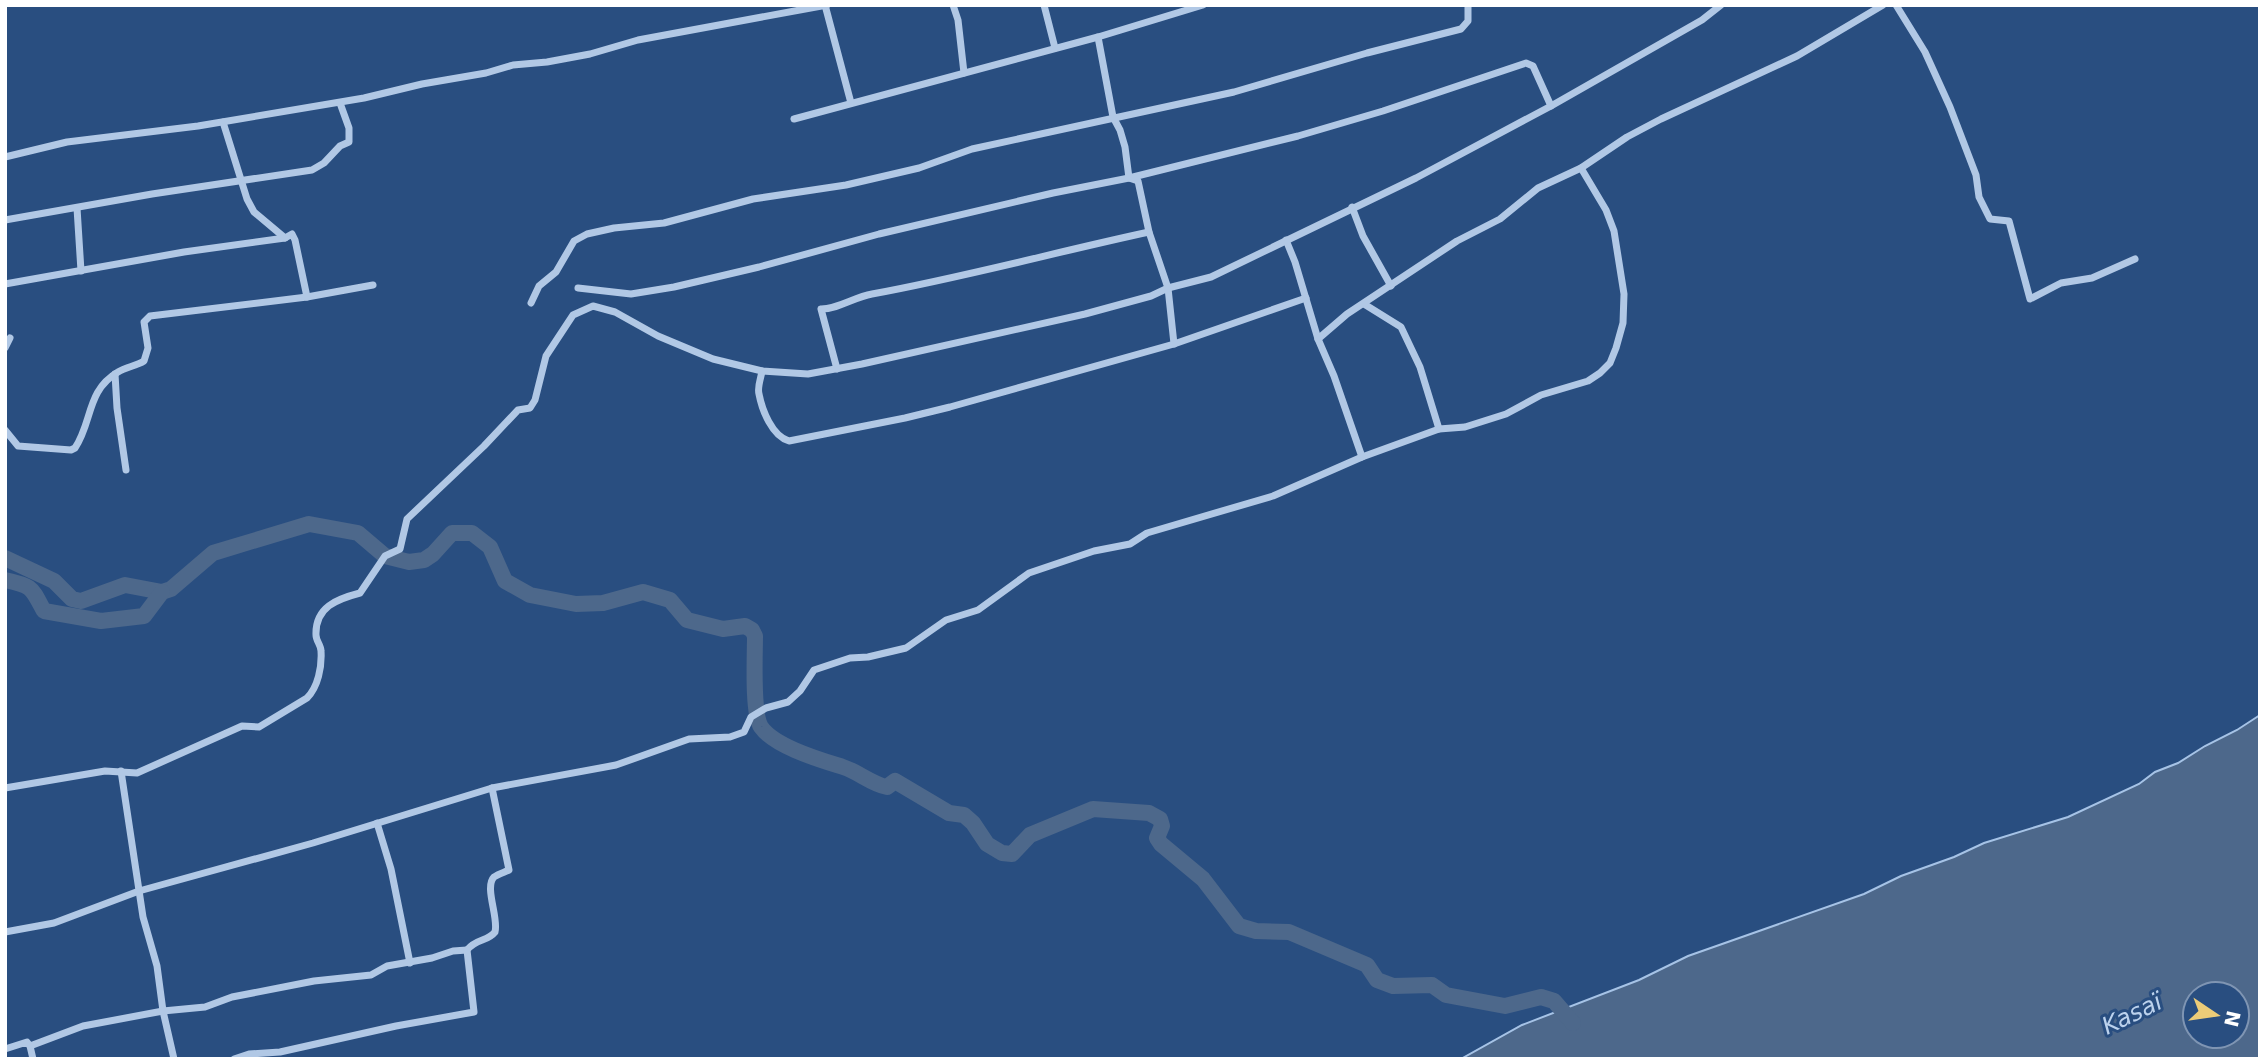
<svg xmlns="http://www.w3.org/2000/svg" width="2265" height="1064" viewBox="0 0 2265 1064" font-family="'DejaVu Sans',sans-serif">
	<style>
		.water { fill: #4d688b; stroke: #a6c3e6; stroke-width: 2; fill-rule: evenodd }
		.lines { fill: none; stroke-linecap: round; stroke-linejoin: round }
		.river { stroke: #4d688b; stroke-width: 16 }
		.minor { stroke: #b1c8e5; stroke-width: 7 }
		.labels { text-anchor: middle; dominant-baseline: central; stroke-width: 6; stroke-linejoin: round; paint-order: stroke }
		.water-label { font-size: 24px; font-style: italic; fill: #bcd2ed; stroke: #294e80 }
	</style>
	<rect width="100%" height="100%" fill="#294e80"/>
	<!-- water -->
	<path class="water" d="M2260 715V1059H1461L1522 1025 1639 980 1688 956 1864 894 1901 876 1954 857 1984 843 2068 817 2139 784 2155 772 2178 763 2205 746 2237 730ZM2195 994H2237V1036H2195Z"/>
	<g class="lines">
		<!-- river -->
		<g class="river">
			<path d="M5 558 54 581 72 599 81 601 125 585 162 592 171 589 213 553 309 524 358 533 385 556 409 562 424 560 433 554 452 533H472L490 547 505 581 530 595 576 604 603 603 643 592 670 600 687 620 723 629 745 626 752 630 755 636C755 655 752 713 761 727 775 747 821 760 843 767 859 772 871 784 887 787L895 781 949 813 964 815 973 823 987 844 1002 853 1012 854 1030 835 1093 809 1149 813 1160 819 1162 826 1157 838 1161 844 1203 879 1239 926 1256 931 1289 932 1367 965 1377 980 1393 986 1432 985 1446 995 1505 1006 1541 997 1554 1001 1573 1023"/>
			<path d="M5 580C33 586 31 587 44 611L101 621 144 616 162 592"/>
		</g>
		<!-- minor -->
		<g class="minor">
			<path d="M825 5 851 103"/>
			<path d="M953 5 958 20 964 73"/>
			<path d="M1044 5 1055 48"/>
			<path d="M1896 5 1925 52 1950 107 1976 175 1979 197 1990 219 2009 221 2030 299 2061 283 2092 278 2135 259"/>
			<path d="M1098 37 1113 117 1120 130 1125 147 1129 178 1138 181 1149 232 1168 288 1174 344"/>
			<path d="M794 119 1098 37 1203 5"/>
			<path d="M223 122 247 199 254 212 285 238 292 234 295 240 307 297"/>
			<path d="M5 157 67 142 198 126 364 98 422 84 486 73 513 65 547 62 590 54 638 40 827 5"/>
			<path d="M1352 207 1363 236 1391 286"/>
			<path d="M77 208 81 271"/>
			<path d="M5 220 152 194 312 170 324 163 340 146 349 142V128L340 103"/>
			<path d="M1286 240 1295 262 1318 339 1334 376 1362 457"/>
			<path d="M5 284 184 252 285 238"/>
			<path d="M578 288 631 294 674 287 759 267 879 234 1053 193 1129 178 1298 136 1383 111 1526 63 1533 66 1551 106"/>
			<path d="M531 303 539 286 556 272 574 241 587 234 614 228 664 223 753 199 846 185 919 168 972 149 1234 92 1367 53 1461 29 1468 21V5"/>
			<path d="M1364 304 1401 327 1420 367 1439 429"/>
			<path d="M1318 339 1347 314 1457 241 1500 219 1538 188 1581 168 1627 137 1661 119 1797 56 1883 5"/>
			<path d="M5 348 10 338"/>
			<path d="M837 369 821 309C839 309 854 297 872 294 965 277 1056 252 1149 232"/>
			<path d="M762 371C761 378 757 387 759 394 762 410 772 436 789 441L905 418 950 407 1174 344 1306 298"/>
			<path d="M115 374 117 408 126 470"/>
			<path d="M5 430 18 446 71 450 75 448C93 421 86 391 118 372 126 367 136 366 144 361L148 348 144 322 150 316 307 297 373 285"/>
			<path d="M121 771 143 917 157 966 163 1011 174 1059"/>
			<path d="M5 788 105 771 137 773 242 726 259 727 307 698C318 687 322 667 321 651 321 645 316 641 316 635 315 607 337 599 360 593L385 556 400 549 407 519 484 446 518 410 530 408 535 400 546 356 573 315 593 306 615 312 658 336 713 359 762 371 808 374 862 364 1085 314 1151 296 1168 288 1211 277 1416 178 1551 106 1702 20 1721 5"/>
			<path d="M377 823 391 869 410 963"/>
			<path d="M5 932 54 923 139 891 313 843 492 788 616 765 689 739 730 737 744 732 751 717 766 708 788 702 800 691 814 670 850 658 868 657 906 648 946 620 978 610 1029 573 1094 551 1130 544 1147 533 1273 496 1362 457 1439 429 1465 427 1506 414 1541 395 1588 381 1600 373 1610 363 1616 348 1623 323 1624 294 1614 231 1606 210 1581 168"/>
			<path d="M30 1046 33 1059"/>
			<path d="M5 1049 27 1042 30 1046 83 1026 163 1011 205 1007 232 997 314 981 371 975 387 966 432 958 453 951 467 950"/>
			<path d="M234 1059 249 1054 280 1052 396 1026 474 1012 467 950C477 938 487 942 495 932 499 918 484 887 494 877 498 874 505 872 509 870L492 788"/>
		</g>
	</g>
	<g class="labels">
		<!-- water labels -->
		<g class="water-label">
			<text transform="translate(2132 1014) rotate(-26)">Kasaï</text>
		</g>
	</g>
	<!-- border -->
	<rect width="2265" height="1064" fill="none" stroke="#ffffff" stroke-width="14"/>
	<!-- north arrow -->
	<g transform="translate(2216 1015) rotate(103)"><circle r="33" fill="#294e80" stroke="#7f95b3" stroke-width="2"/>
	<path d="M0-5L12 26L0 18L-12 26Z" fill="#eccc78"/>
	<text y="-10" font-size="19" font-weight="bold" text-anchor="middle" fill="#ffffff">N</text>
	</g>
</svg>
